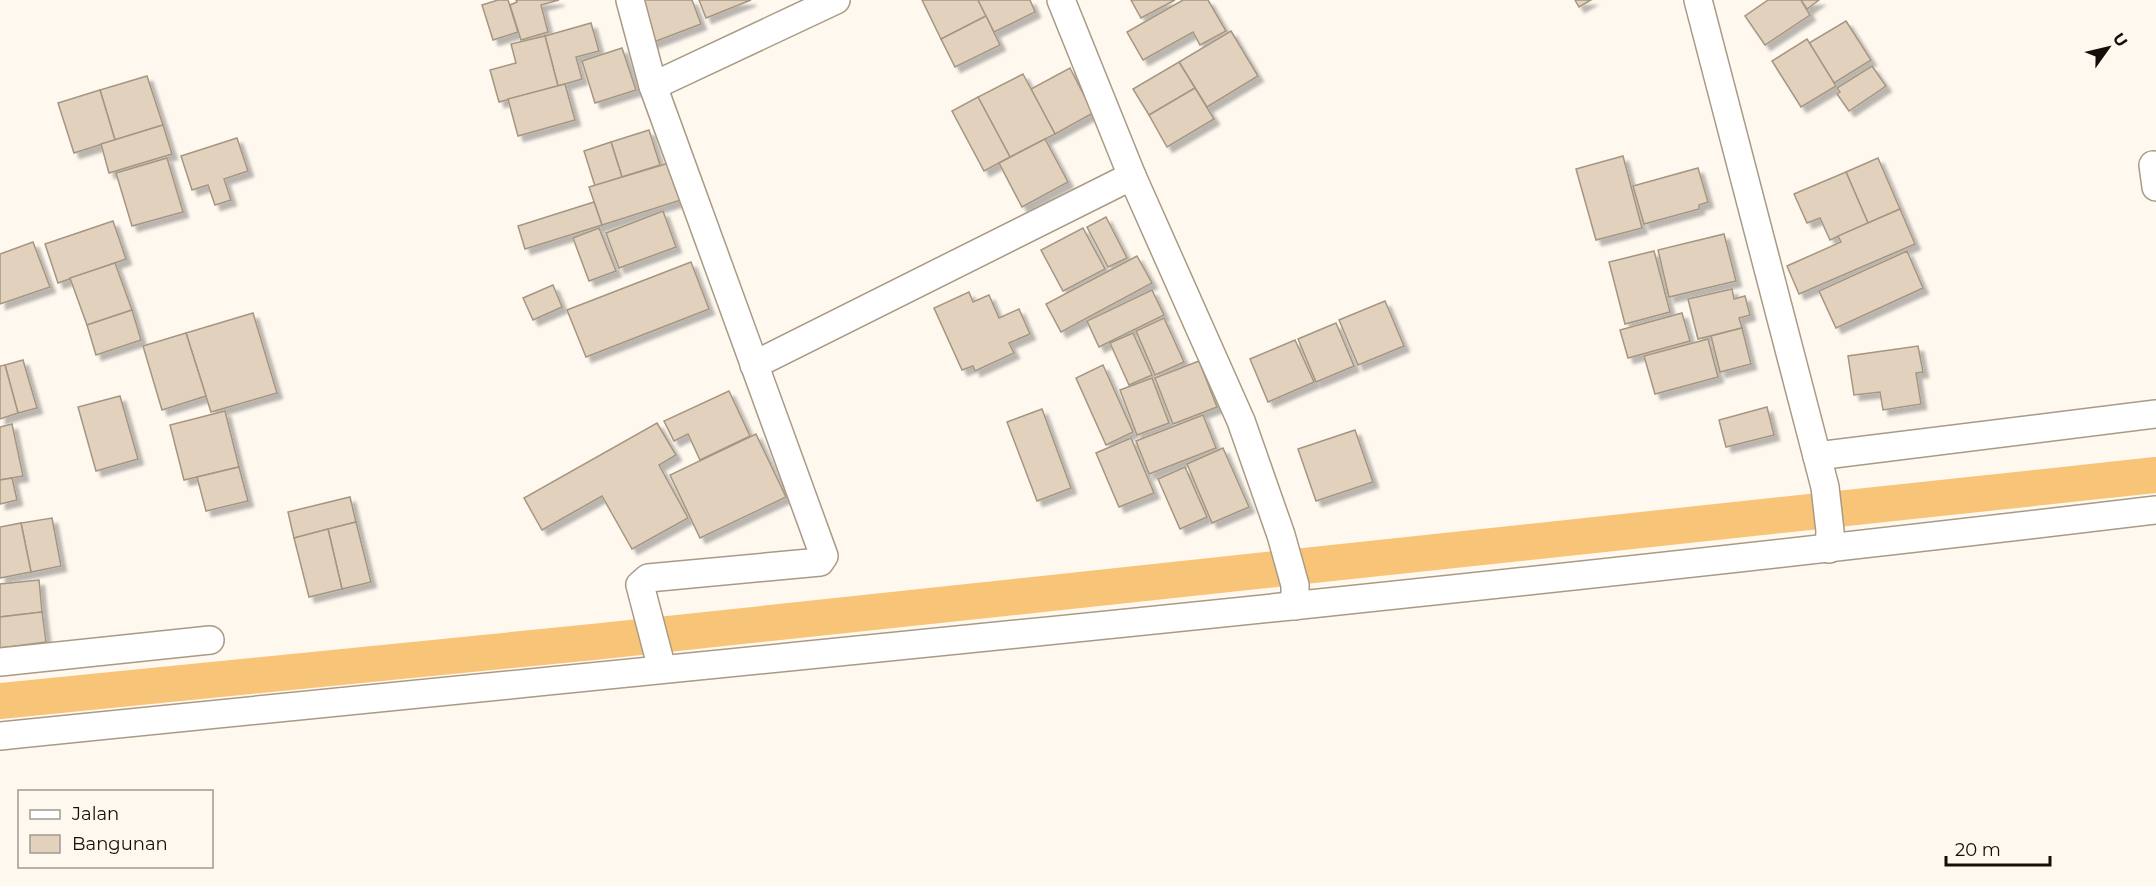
<svg xmlns="http://www.w3.org/2000/svg" width="2156" height="886" viewBox="0 0 2156 886" font-family="Montserrat,sans-serif">
	<style>
		.lines { fill: none; stroke-linecap: round; stroke-linejoin: round }
		.canal { stroke: #f8c478; stroke-width: 36 }
		.building { fill: #e2d2bd; stroke: #a59682; stroke-width: 1.5; filter: url(#shadow) }
		.minor-casing { stroke: #a99a85; stroke-width: 30 }
		.minor { stroke: #fff; stroke-width: 27 }
	</style>
	<defs>
		<filter id="shadow"><feDropShadow dx="5.5" dy="5.5" stdDeviation="1.5" flood-color="#0004"/></filter>
	</defs>
	<rect width="100%" height="100%" fill="#fef8ef"/>
	<g class="lines">
		<!-- canal -->
		<path class="canal" d="M0 701 593 642 2156 475"/>
	</g>
	<!-- building -->
	<g class="building">
		<path d="M498 0H508L518 32 493 40 482 5Z"/>
		<path d="M516 0H559L541 5 548 32 521 40 510 5 517 2Z"/>
		<path d="M635 0H692L701 24 651 43Z"/>
		<path d="M699 0H751L706 18Z"/>
		<path d="M922 0H978L986 16 941 39Z"/>
		<path d="M978 0H1030L1035 12 994 32Z"/>
		<path d="M1131 0H1175L1141 18Z"/>
		<path d="M1183 0H1208L1226 31 1200 45 1193 32 1143 60 1127 32Z"/>
		<path d="M1575 0H1591L1579 7Z"/>
		<path d="M1768 0H1801L1810 15 1765 45 1745 16Z"/>
		<path d="M1801 0H1819L1807 9Z"/>
		<path d="M986 16 1000 45 955 67 941 39Z"/>
		<path d="M1846 21 1871 60 1834 83 1809 43Z"/>
		<path d="M591 23 599 51 576 57 582 79 558 86 545 36Z"/>
		<path d="M1231 31 1258 76 1207 107 1179 62Z"/>
		<path d="M545 36 558 86 499 102 490 70 516 63 511 44Z"/>
		<path d="M1807 39 1836 86 1801 107 1772 61Z"/>
		<path d="M622 48 636 90 595 103 582 61Z"/>
		<path d="M1179 62 1195 88 1149 115 1133 89Z"/>
		<path d="M1872 66 1886 86 1849 111 1837 94 1840 92 1837 88Z"/>
		<path d="M1070 68 1093 113 1055 134 1031 89Z"/>
		<path d="M1023 74 1055 134 1010 157 978 97Z"/>
		<path d="M147 76 163 125 115 140 100 90Z"/>
		<path d="M565 84 575 120 518 136 508 99Z"/>
		<path d="M1195 88 1214 119 1167 147 1149 115Z"/>
		<path d="M100 90 115 140 74 153 58 103Z"/>
		<path d="M978 97 1010 157 984 171 952 111Z"/>
		<path d="M163 125 172 154 109 173 101 144Z"/>
		<path d="M649 130 660 165 622 177 611 142Z"/>
		<path d="M237 138 248 171 224 179 231 200 215 205 208 185 192 190 181 156Z"/>
		<path d="M1045 139 1068 182 1022 207 999 163Z"/>
		<path d="M611 142 622 177 595 186 584 151Z"/>
		<path d="M1623 156 1642 228 1596 240 1576 169Z"/>
		<path d="M167 158 183 212 132 226 116 173Z"/>
		<path d="M1878 158 1900 209 1868 223 1846 172Z"/>
		<path d="M669 163 681 200 602 225 589 187Z"/>
		<path d="M1698 168 1708 202 1699 205V209L1644 224 1633 186Z"/>
		<path d="M1846 172 1868 223 1830 240 1820 218 1807 223 1794 194Z"/>
		<path d="M594 202 602 225 525 249 518 226Z"/>
		<path d="M1900 209 1915 244 1799 294 1787 266 1841 242 1838 236Z"/>
		<path d="M663 211 676 247 619 268 606 233Z"/>
		<path d="M1106 217 1127 258 1108 267 1087 227Z"/>
		<path d="M113 221 126 259 58 283 45 244Z"/>
		<path d="M599 228 616 271 589 281 573 238Z"/>
		<path d="M1083 228 1105 269 1063 291 1041 250Z"/>
		<path d="M1724 234 1736 281 1669 297 1658 250Z"/>
		<path d="M33 242 50 287 0 304V254Z"/>
		<path d="M1654 251 1670 312 1625 324 1609 262Z"/>
		<path d="M1907 251 1923 288 1836 328 1819 291Z"/>
		<path d="M1137 256 1152 283 1061 332 1046 304Z"/>
		<path d="M691 262 709 309 586 357 567 310Z"/>
		<path d="M115 263 132 310 87 325 70 278Z"/>
		<path d="M553 285 562 307 533 320 523 298Z"/>
		<path d="M1732 289 1734 299 1745 296 1750 315 1739 318 1742 328 1698 339 1688 299Z"/>
		<path d="M1152 290 1164 315 1099 347 1087 321Z"/>
		<path d="M969 292 973 302 989 295 999 318 1019 309 1030 334 1009 343 1014 353 975 371 973 366 962 370 934 308Z"/>
		<path d="M1385 301 1404 346 1358 365 1339 320Z"/>
		<path d="M132 310 141 340 96 355 87 325Z"/>
		<path d="M253 313 277 393 211 412 186 333Z"/>
		<path d="M1682 313 1690 341 1628 358 1620 330Z"/>
		<path d="M1164 318 1184 362 1155 375 1136 331Z"/>
		<path d="M1336 323 1354 366 1316 382 1298 339Z"/>
		<path d="M1742 328 1751 364 1720 372 1711 336Z"/>
		<path d="M186 333 206 396 162 410 143 346Z"/>
		<path d="M1133 333 1152 375 1129 385 1110 343Z"/>
		<path d="M1708 339 1718 377 1655 394 1644 356Z"/>
		<path d="M1295 340 1314 382 1268 402 1250 359Z"/>
		<path d="M1918 346 1923 372 1916 373 1921 404 1883 410 1880 392 1854 395 1848 356Z"/>
		<path d="M23 360 37 408 18 413 5 365Z"/>
		<path d="M1199 361 1217 407 1173 424 1155 378Z"/>
		<path d="M5 365 18 413 0 419V366Z"/>
		<path d="M1103 365 1133 432 1106 445 1076 378Z"/>
		<path d="M1152 378 1169 423 1137 435 1120 390Z"/>
		<path d="M729 391 750 436 700 460 688 434 674 441 664 421Z"/>
		<path d="M120 396 138 459 96 471 78 407Z"/>
		<path d="M1767 407 1774 435 1726 447 1719 420Z"/>
		<path d="M1042 409 1071 488 1037 501 1007 422Z"/>
		<path d="M225 411 239 467 184 480 170 425Z"/>
		<path d="M1203 415 1216 448 1149 474 1136 441Z"/>
		<path d="M657 423 676 455 659 465 688 518 632 549 602 496 542 530 524 498Z"/>
		<path d="M12 424 23 476 0 480V427Z"/>
		<path d="M1355 430 1373 482 1316 501 1298 449Z"/>
		<path d="M756 434 786 497 700 538 670 475Z"/>
		<path d="M1131 438 1154 493 1119 507 1096 453Z"/>
		<path d="M1223 448 1249 507 1212 523 1187 464Z"/>
		<path d="M239 467 248 501 206 511 197 477Z"/>
		<path d="M1185 467 1207 517 1180 529 1158 479Z"/>
		<path d="M12 478 17 500 0 504V480Z"/>
		<path d="M350 497 356 522 294 538 288 512Z"/>
		<path d="M52 518 61 566 31 572 21 523Z"/>
		<path d="M356 522 371 582 342 589 328 529Z"/>
		<path d="M21 523 31 572 0 578V527Z"/>
		<path d="M328 529 342 589 309 597 294 538Z"/>
		<path d="M39 580 42 612 0 617V584Z"/>
		<path d="M42 612 46 642 0 648V617Z"/>
	</g>
	<g class="lines">
		<!-- minor casing -->
		<g class="minor-casing">
			<g id="minor">
				<path d="M630 0 653 86 824 556 820 562 648 578 640 585 662 669"/>
				<path d="M1061 0 1132 176 1241 421 1281 535 1295 585V606"/>
				<path d="M1698 0 1825 487 1830 531 1829 549"/>
				<path d="M653 86 836 0"/>
				<path d="M2153 165 2156 187"/>
				<path d="M754 365 1132 176"/>
				<path d="M1817 456 2156 414"/>
				<path d="M0 662 210 640"/>
				<path d="M0 736C719 663 1438 596 2156 510"/>
			</g>
		</g>
		<!-- minor -->
		<use href="#minor" class="minor"/>
	</g>
	<!-- legend -->
	<rect x="18" y="790" width="195" height="78" fill="#fef8ef" stroke="#a09b93" stroke-width="1.5"/>
	<rect x="30" y="810" width="30" height="9" fill="#ffffff" stroke="#a09b93" stroke-width="1.5"/>
	<text x="72" y="820" font-size="18" fill="#140f08">Jalan</text>
	<rect x="30" y="835" width="30" height="18" fill="#e2d2bd" stroke="#a09b93" stroke-width="1.5"/>
	<text x="72" y="850" font-size="18" fill="#140f08">Bangunan</text>
	<!-- north arrow -->
	<g transform="translate(2108 48) rotate(56)" stroke="#fef8ef" stroke-width="4.5" paint-order="stroke">
	<path d="M0-4.5L10 22L0 15L-10 22Z" fill="#140f08"/>
	<text y="-9" font-size="16" font-weight="bold" text-anchor="middle" fill="#140f08">U</text>
	</g>
	<!-- scale -->
	<path d="M1946 856v9h104v-9" fill="none" stroke="#140f08" stroke-width="3"/>
	<text x="1955" y="856" font-size="18" fill="#140f08" stroke="#fef8ef" stroke-width="4.5" paint-order="stroke">20 m</text>
</svg>
